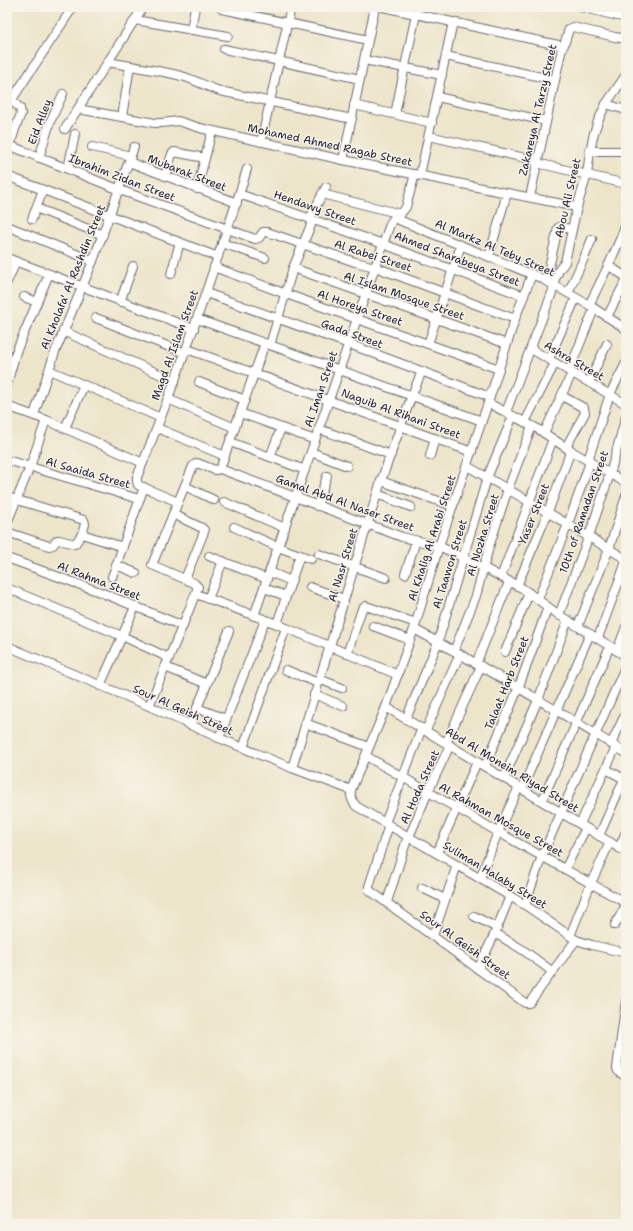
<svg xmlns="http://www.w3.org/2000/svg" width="633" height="1231" viewBox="0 0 633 1231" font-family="'Shantell Sans',sans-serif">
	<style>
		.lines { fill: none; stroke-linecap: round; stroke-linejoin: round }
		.minor-casing { stroke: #69666d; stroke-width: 10 }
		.minor { stroke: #fff; stroke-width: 8 }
		.labels { text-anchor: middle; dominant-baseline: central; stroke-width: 3; stroke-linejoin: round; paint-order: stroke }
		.street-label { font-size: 11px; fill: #22223b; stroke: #f7f3e8 }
	</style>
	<rect width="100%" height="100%" fill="#f7f3e8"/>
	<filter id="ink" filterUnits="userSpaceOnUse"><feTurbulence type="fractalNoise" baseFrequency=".025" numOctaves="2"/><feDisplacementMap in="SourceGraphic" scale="8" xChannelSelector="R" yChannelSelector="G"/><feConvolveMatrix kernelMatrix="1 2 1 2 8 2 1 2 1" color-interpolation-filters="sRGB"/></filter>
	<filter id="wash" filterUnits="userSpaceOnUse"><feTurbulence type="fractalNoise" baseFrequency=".012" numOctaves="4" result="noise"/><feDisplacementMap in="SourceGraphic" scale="16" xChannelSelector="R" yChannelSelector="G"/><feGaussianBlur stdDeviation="0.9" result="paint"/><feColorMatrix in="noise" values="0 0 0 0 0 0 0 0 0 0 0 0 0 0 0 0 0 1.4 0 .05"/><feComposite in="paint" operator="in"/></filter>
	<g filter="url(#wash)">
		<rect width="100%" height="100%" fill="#ede5ca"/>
	</g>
	<g filter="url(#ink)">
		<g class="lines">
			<!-- minor casing -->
			<g class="minor-casing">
				<g id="minor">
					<path d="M383 7 563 46"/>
					<path d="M580 7 626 18"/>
					<path d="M7 9 9 7"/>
					<path d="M222 9 368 40"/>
					<path d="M135 20 228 36"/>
					<path d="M191 30 195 7"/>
					<path d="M224 49 360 79"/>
					<path d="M446 56 555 80"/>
					<path d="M364 60 442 75"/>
					<path d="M108 62C133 67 160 70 185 77 197 81 207 87 220 91L352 119"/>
					<path d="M437 97 546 121"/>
					<path d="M606 104 626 110"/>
					<path d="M354 105 432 123"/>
					<path d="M7 107 73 7"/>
					<path d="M78 109 155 123H162L178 121 200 128 343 160 577 207"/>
					<path d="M395 114 416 14"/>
					<path d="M122 117 130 66"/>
					<path d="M65 129 143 7"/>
					<path d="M429 136 538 161"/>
					<path d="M261 142 291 7"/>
					<path d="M11 146 120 190 255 239 259 238 263 232H267L355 262 375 267 515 319"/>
					<path d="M92 147 131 156"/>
					<path d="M590 151H626"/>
					<path d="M7 156 15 129 21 114 20 108 11 100"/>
					<path d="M39 158 50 122 63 94"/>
					<path d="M343 160 375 7"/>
					<path d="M129 162 237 203"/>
					<path d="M537 163 626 184"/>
					<path d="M68 169 75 134"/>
					<path d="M420 175 453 22"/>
					<path d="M7 176 218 257"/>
					<path d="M165 176 172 154 174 152 205 158"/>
					<path d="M197 189 212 131"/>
					<path d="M239 194 383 244 524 296"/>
					<path d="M322 194 401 214"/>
					<path d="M530 197 562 48 564 45 569 29 573 27 615 37 620 38 626 36"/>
					<path d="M36 208 103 235"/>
					<path d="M310 218 326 187"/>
					<path d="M394 218 541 278 589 305 626 329"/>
					<path d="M32 219 43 190"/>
					<path d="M7 226 93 261"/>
					<path d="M222 243 265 258"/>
					<path d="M489 256 507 193"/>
					<path d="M7 258 194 329"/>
					<path d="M609 266 626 277"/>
					<path d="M214 267 286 294 499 369"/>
					<path d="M293 268 507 344"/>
					<path d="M171 274 180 242"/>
					<path d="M532 274 515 319 488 403 439 546 414 629 386 707 351 790C350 797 352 801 356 806L525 905 576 940 592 945 626 953"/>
					<path d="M546 281 558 228 559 227 572 229"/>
					<path d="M7 282 16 262"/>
					<path d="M553 284 559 270 565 262 577 207 587 175 590 151 594 133 598 121 606 104 626 75"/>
					<path d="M206 293 349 344 490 397"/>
					<path d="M568 293 584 258 592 239"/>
					<path d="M24 297 37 302"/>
					<path d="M120 302 133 266"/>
					<path d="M589 305C602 279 616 252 626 224"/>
					<path d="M607 317 626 280"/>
					<path d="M96 318 185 353"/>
					<path d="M197 319 482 421"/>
					<path d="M63 331 175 381"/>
					<path d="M428 344 461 245"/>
					<path d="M270 345 293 268 313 220"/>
					<path d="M187 349 472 452"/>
					<path d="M531 349 626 404"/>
					<path d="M549 359 576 298"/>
					<path d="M49 370 161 418"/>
					<path d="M569 371 594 309"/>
					<path d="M199 382 245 400"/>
					<path d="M589 382 607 344"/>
					<path d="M7 384 16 352 49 274"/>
					<path d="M562 396 584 408 585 413 566 447"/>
					<path d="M168 399 235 428"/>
					<path d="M488 403 538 429 568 449 626 483"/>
					<path d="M7 406 46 420 143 463"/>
					<path d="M506 412 555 285"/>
					<path d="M240 413 315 440"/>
					<path d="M34 415 55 352 93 261 134 147"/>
					<path d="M525 422 555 363"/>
					<path d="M65 428 84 385"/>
					<path d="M157 428 225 456"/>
					<path d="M319 429 391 455"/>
					<path d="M544 433 572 373"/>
					<path d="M230 442 305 470"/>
					<path d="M311 452 347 466"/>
					<path d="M430 456 435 438"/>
					<path d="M270 457 281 428"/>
					<path d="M7 460 139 499"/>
					<path d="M588 460 610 394 626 363"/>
					<path d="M467 466 537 506 626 559"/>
					<path d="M220 469 265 343"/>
					<path d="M381 481 453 506"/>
					<path d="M185 486 214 500"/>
					<path d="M377 494 411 507"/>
					<path d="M7 497 84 520 85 524 82 534"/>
					<path d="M178 502 138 485 137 482V477C167 405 193 332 217 259 227 229 238 200 247 169"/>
					<path d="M224 502 285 528"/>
					<path d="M317 506 327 476"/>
					<path d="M173 514 202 528 204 530V532L185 579"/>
					<path d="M7 523 30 467 46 420"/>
					<path d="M234 527 278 547 311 559"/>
					<path d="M7 532 49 546 53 545 57 540H59L75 544 82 534 123 547"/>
					<path d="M319 554 386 578"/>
					<path d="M209 556 267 579"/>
					<path d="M7 558 100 592 183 626"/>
					<path d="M116 565 136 573"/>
					<path d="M270 572 291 581"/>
					<path d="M405 574 416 541"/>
					<path d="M112 577 144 487"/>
					<path d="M501 577 553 439"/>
					<path d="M517 586 548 512 571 450"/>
					<path d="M310 587 344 599"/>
					<path d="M7 588 122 636 169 658"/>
					<path d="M264 588 286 596"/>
					<path d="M196 594 277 624 398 675"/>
					<path d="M208 599 223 561"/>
					<path d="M538 599 568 524 590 462"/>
					<path d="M559 615 589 536 610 474 626 416"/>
					<path d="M254 616 390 224C393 216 402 214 406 207L415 174"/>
					<path d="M277 624 300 555"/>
					<path d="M373 626 410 640"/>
					<path d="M578 626 609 549 626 496"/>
					<path d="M414 629C486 668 557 710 626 753"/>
					<path d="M598 638 626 562"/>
					<path d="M7 646 149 706 219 738 292 768 351 790"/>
					<path d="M454 651 476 596 489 547 508 489 532 426"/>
					<path d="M617 651 626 627"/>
					<path d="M505 652 529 593"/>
					<path d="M347 654 362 609 366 606 416 623"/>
					<path d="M476 664 509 582"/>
					<path d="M165 667 207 684"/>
					<path d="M286 670 318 683"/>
					<path d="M319 679 342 688"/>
					<path d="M100 686 135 607"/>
					<path d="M314 694 343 706"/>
					<path d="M149 706 189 610 198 587 194 583 152 565 193 466 197 463 215 470 220 469 402 537 439 546 484 568 522 588 559 615 626 656"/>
					<path d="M386 707 626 852"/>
					<path d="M197 708 226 719"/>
					<path d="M406 719 438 642 487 478 513 416"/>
					<path d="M305 723 369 747"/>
					<path d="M190 725 229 631"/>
					<path d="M426 730 460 654"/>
					<path d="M219 738 265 620"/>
					<path d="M446 743 481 666"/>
					<path d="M611 744 626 713"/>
					<path d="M243 748 286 628"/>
					<path d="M366 756 498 832 626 903"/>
					<path d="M485 766 518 689 548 607"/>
					<path d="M292 768 381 481 412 395 422 371"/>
					<path d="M606 769 626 780"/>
					<path d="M504 778 538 700 568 620"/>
					<path d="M522 789 590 634"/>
					<path d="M542 801 610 646"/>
					<path d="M385 823 422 728"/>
					<path d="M580 824 616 747"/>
					<path d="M389 825 369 886V890L525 1003H529L530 1002 576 940"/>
					<path d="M599 836 624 779"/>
					<path d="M409 837 428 792 450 745"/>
					<path d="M619 848 626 832"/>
					<path d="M437 853 477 762"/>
					<path d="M565 869 586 828"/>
					<path d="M480 878 498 832 519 787"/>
					<path d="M422 888 445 899"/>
					<path d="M387 902 408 836"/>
					<path d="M525 905 542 856 626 665"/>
					<path d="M474 916 497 928"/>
					<path d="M615 925 626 905"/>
					<path d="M495 933 523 950 553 972"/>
					<path d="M433 936 457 865"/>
					<path d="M570 936 591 883 610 842"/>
					<path d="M478 969 495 933 510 896"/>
					<path d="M626 1001 617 1068 618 1071 626 1077"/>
				</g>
			</g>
			<!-- minor -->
			<use href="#minor" class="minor"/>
		</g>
	</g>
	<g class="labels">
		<!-- street labels -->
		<g class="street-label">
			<text transform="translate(538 110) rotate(-77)">Zakareya Al Tarzy Street</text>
			<text transform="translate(40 122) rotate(-69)">Eid Alley</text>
			<text transform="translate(330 145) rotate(12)">Mohamed Ahmed Ragab Street</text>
			<text transform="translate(187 173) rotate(21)">Mubarak Street</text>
			<text transform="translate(122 178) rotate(21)">Ibrahim Zidan Street</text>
			<text transform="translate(568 198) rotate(-77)">Abou Ali Street</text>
			<text transform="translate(315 208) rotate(19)">Hendawy Street</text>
			<text transform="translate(495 248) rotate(23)">Al Markz Al Teby Street</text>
			<text transform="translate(373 256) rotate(18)">Al Rabei Street</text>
			<text transform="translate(457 259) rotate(21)">Ahmed Sharabeya Street</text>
			<text transform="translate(73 277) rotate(-68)">Al Kholafa' Al Rashdin Street</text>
			<text transform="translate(404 296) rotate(19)">Al Islam Mosque Street</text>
			<text transform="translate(360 308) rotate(19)">Al Horeya Street</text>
			<text transform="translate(352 334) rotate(20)">Gada Street</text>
			<text transform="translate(175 345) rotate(-70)">Magd Al Islam Street</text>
			<text transform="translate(574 361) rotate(30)">Ashra Street</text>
			<text transform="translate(321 389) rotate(-71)">Al Iman Street</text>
			<text transform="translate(401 414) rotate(20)">Naguib Al Rihani Street</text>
			<text transform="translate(88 473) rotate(16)">Al Saaida Street</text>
			<text transform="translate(345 503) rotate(20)">Gamal Abd Al Naser Street</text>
			<text transform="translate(584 512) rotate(-71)">10th of Ramadan Street</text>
			<text transform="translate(534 514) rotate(-68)">Yaser Street</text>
			<text transform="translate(483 535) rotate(-73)">Al Nozha Street</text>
			<text transform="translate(432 538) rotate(-72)">Al Khalig Al Arabi Street</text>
			<text transform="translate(450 564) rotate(-73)">Al Taawon Street</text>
			<text transform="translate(343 565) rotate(-73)">Al Nasr Street</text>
			<text transform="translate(99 581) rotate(21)">Al Rahma Street</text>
			<text transform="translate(507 683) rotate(-68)">Talaat Harb Street</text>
			<text transform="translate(183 710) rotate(24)">Sour Al Geish Street</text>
			<text transform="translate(512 770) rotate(31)">Abd Al Moneim Riyad Street</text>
			<text transform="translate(420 787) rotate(-66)">Al Hoda Street</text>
			<text transform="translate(501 820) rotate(29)">Al Rahman Mosque Street</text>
			<text transform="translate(495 875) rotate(31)">Suliman Halaby Street</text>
			<text transform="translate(465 945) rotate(36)">Sour Al Geish Street</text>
		</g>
	</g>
	<!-- margin -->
	<rect width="633" height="1231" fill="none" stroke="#f7f3e8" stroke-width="24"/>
</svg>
